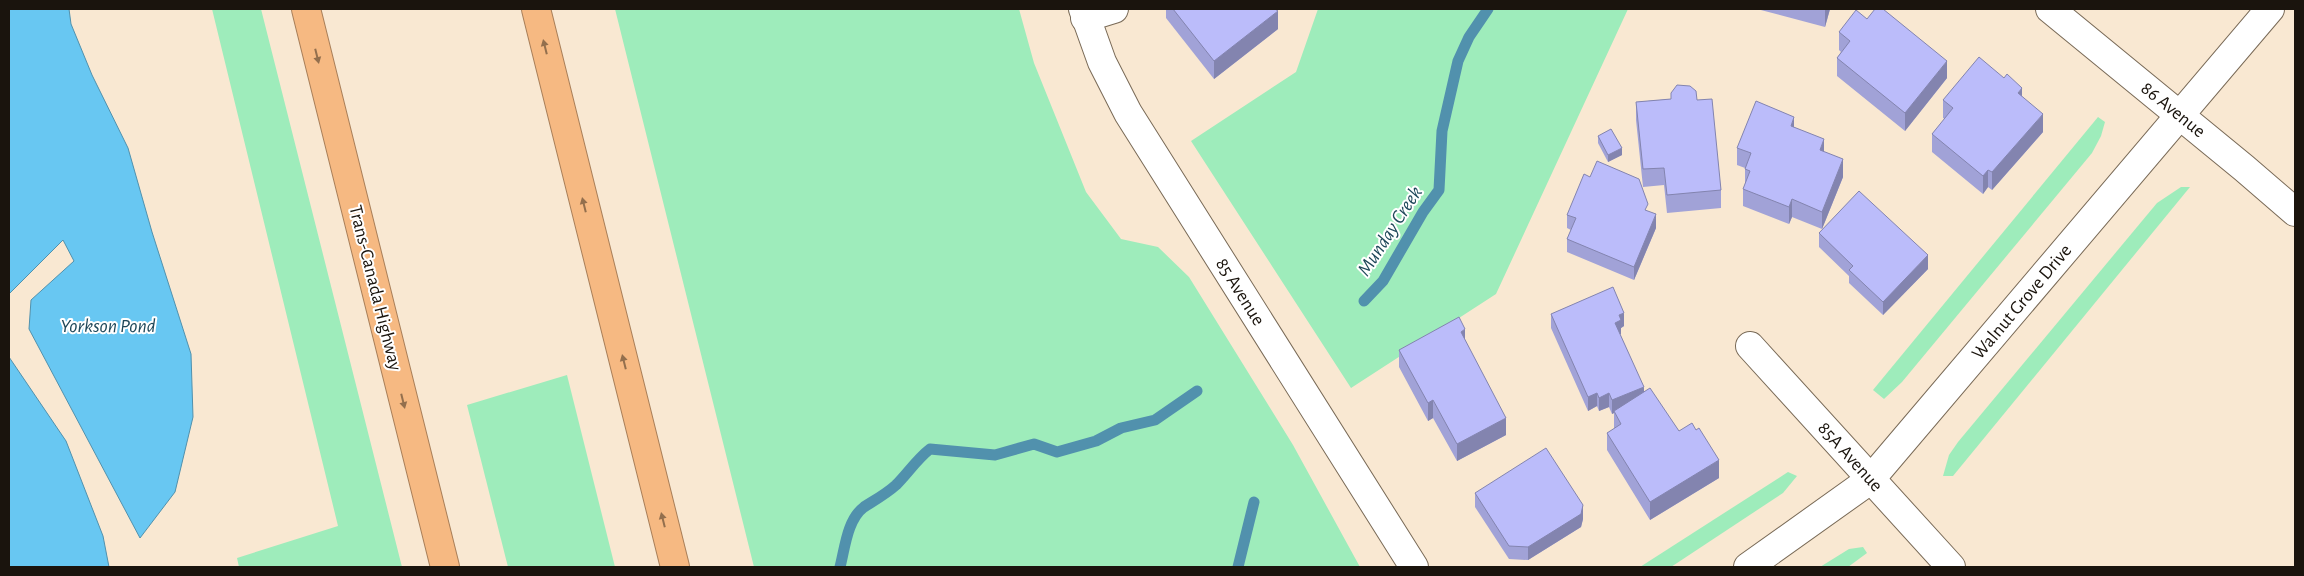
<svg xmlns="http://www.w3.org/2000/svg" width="2304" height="576" viewBox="0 0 2304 576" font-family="'Alegreya Sans',sans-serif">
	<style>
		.green { fill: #9eecbb }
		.water { fill: #68c7f2; stroke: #5191ad }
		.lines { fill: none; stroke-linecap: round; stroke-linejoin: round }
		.stream { stroke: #5191ad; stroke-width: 11 }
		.minor-casing { stroke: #796a57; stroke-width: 30 }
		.highway-casing { stroke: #a97f59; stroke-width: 30 }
		.minor { stroke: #fff; stroke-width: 28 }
		.highway { stroke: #f6b982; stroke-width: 28 }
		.wall { fill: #a1a2d7 }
		.shaded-wall { fill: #8384af }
		.building { fill: #bbbcfa; stroke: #8384af }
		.oneway { fill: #936f4d }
		.labels { text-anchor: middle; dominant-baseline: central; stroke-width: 4; stroke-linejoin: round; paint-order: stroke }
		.street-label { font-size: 19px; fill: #1a140d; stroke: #fff }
		.water-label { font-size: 20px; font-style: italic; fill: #1f485a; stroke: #fff }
	</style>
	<rect width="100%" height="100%" fill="#f9e8d2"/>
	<!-- green -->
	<g class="green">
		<path d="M212 9H261L402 567H239L237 558 338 526Z"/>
		<path d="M615 9H1019L1034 63 1086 192 1121 239 1158 247 1189 277 1293 445 1360 567H754Z"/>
		<path d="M1318 9H1628L1496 294 1351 388 1191 141 1296 72Z"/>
		<path d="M2098 117 2105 122 2101 136 2092 153 1902 382 1884 399 1873 390Z"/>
		<path d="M2181 187H2190L1953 476H1943L1949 455 1958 442 2157 203Z"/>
		<path d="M567 375 615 567H508L467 405Z"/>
		<path d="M1788 472 1797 476 1783 493 1671 567H1640Z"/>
		<path d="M1863 547 1867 553 1848 567H1820L1849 549Z"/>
	</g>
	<!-- water -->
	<g class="water">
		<path d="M9 9H69L71 24 92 75 128 148 152 232 191 354 193 417 175 492 140 538 29 329 31 300 74 261 63 240 9 294Z"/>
		<path d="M9 357 66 441 103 536 109 567H9Z"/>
	</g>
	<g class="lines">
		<!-- stream -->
		<g class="stream">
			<path d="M1364 301 1383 281 1423 212 1439 190 1442 131 1458 61 1469 37 1488 9"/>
			<path d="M840 567C845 548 847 520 864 507 875 500 886 494 896 485 908 473 917 459 930 449L995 455 1034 444 1057 452 1096 441 1121 428 1155 420 1197 391"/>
			<path d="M1238 567 1254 502"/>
		</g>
		<!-- minor casing -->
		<g class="minor-casing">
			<g id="minor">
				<path d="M1083 9 1102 62 1128 113 1414 567"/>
				<path d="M2050 9 2244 168 2295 212"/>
				<path d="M1085 18 1114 9"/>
				<path d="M1750 346 1951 567"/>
				<path d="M1748 567 1870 480 2270 9"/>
			</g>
		</g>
		<!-- highway casing -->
		<g class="highway-casing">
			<g id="highway">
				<path d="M306 9 445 567"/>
				<path d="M536 9 675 567"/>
			</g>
		</g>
		<!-- minor -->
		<use href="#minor" class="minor"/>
		<!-- highway -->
		<use href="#highway" class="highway"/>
	</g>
	<!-- wall -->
	<g class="wall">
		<path d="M1166 9H1275L1278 29 1214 79 1166 18Z"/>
		<path d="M1757 9H1830L1825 27Z"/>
		<path d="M1839 32 1947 78 1905 131 1837 76V58L1841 52 1839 50Z"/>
		<path d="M2022 97 2043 132 1992 190 1988 187 1983 194 1932 152V134L1945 119 1943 118V100Z"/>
		<path d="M1671 99 1697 100 1721 190V208L1667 213 1664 185 1643 187 1636 120V102Z"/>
		<path d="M1794 127 1824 152 1843 177 1822 229 1792 217 1789 224 1743 206V189L1745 185V168L1737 165V148Z"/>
		<path d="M1598 136 1622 155 1608 162 1598 143Z"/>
		<path d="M1648 211 1656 228 1634 280 1567 252V239L1571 230 1567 228V215Z"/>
		<path d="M1819 233 1928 269 1883 315 1849 283V276L1819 247Z"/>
		<path d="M1551 314 1624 326 1621 328V334H1620L1644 392 1679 431 1719 478 1650 520 1607 450V433L1614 429V413L1612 414 1609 407 1599 411 1597 406 1588 411 1551 328Z"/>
		<path d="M1465 340 1506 435 1457 461 1433 418 1428 421 1399 367V350Z"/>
		<path d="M1475 493 1583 519 1581 527 1528 560 1509 559 1475 507Z"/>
	</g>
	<!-- shaded-wall -->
	<g class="shaded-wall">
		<path d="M1825 9H1830L1825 27Z"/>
		<path d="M1278 11V29L1214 79V61Z"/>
		<path d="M1947 61V78L1905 131V113Z"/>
		<path d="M2022 88V105L2018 93Z"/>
		<path d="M2043 114V132L1992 190V172Z"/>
		<path d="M1794 117V135L1791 126Z"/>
		<path d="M1824 139V157L1820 150Z"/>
		<path d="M1622 148V155L1608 162V155Z"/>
		<path d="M1843 159V177L1822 229V212Z"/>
		<path d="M1988 170V187L1983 194V176Z"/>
		<path d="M1792 199V217L1789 224V207Z"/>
		<path d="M1656 214V228L1634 280V267Z"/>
		<path d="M1928 255V269L1883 315V302Z"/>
		<path d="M1624 313V326L1621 328V334L1615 336V323L1619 315Z"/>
		<path d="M1465 329V347L1461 332Z"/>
		<path d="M1644 387V400L1614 411V413L1612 414V400Z"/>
		<path d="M1597 393V406L1588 411V397Z"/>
		<path d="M1609 393V407L1599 411V398Z"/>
		<path d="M1433 400V418L1428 421V403Z"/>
		<path d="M1506 418V435L1457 461V444Z"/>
		<path d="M1719 460V478L1650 520V502Z"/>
		<path d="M1583 505V519L1581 527 1528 560V547Z"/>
	</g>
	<!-- building -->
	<g class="building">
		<path d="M1173 9H1275L1278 11 1214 61Z"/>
		<path d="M1875 9H1883L1947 61 1905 113 1837 58 1850 41 1839 32 1856 10 1867 19Z"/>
		<path d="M1979 57 2004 78 2007 74 2022 88 2018 93 2043 114 1992 172 1988 170 1983 176 1932 134 1953 108 1943 100Z"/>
		<path d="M1677 85 1690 86 1696 91 1697 100 1712 99 1721 190 1667 195 1664 168 1643 169 1636 102 1671 99V93Z"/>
		<path d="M1756 101 1794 117 1791 126 1824 139 1820 150 1843 159 1822 212 1792 199 1789 207 1743 189 1750 171 1745 169 1751 153 1737 148Z"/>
		<path d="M1611 129 1622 148 1608 155 1598 136Z"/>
		<path d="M1597 161 1639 179 1648 204 1645 210 1656 214 1634 267 1567 239 1576 218 1567 215 1584 174 1590 177Z"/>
		<path d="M1859 191 1928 255 1883 302 1849 270 1853 266 1819 233Z"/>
		<path d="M1613 287 1624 313 1619 315 1621 320 1615 323 1644 387 1612 400 1609 393 1599 398 1597 393 1588 397 1551 314Z"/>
		<path d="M1459 317 1465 329 1461 332 1506 418 1457 444 1433 400 1428 403 1399 350Z"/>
		<path d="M1650 388 1679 431 1692 423 1696 430 1699 428 1719 460 1650 502 1607 433 1621 424 1614 411Z"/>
		<path d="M1546 448 1583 505 1581 514 1528 547 1509 546 1475 493Z"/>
	</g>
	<!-- one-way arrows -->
	<defs><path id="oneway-solid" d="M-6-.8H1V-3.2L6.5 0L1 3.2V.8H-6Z" transform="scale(1.25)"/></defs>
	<g class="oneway">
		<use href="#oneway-solid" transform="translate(545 47) rotate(-104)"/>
		<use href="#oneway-solid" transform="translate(317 56) rotate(76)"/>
		<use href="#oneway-solid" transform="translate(584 205) rotate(-104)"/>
		<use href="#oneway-solid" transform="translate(624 362) rotate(-104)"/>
		<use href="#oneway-solid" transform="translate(403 401) rotate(76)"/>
		<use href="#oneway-solid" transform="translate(663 520) rotate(-104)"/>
	</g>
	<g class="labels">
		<!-- street labels -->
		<g class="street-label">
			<text transform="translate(2173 110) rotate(39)">86 Avenue</text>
			<text transform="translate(375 288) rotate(76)">Trans-Canada Highway</text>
			<text transform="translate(1240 292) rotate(58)">85 Avenue</text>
			<text transform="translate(2022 302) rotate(-50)">Walnut Grove Drive</text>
			<text transform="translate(1850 457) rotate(48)">85A Avenue</text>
		</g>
		<!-- water labels -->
		<g class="water-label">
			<text transform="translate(1390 231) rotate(-57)">Munday Creek</text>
			<text x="108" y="326">Yorkson Pond</text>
		</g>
	</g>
	<!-- border -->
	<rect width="2304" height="576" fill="none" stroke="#1a140d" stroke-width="20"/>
</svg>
